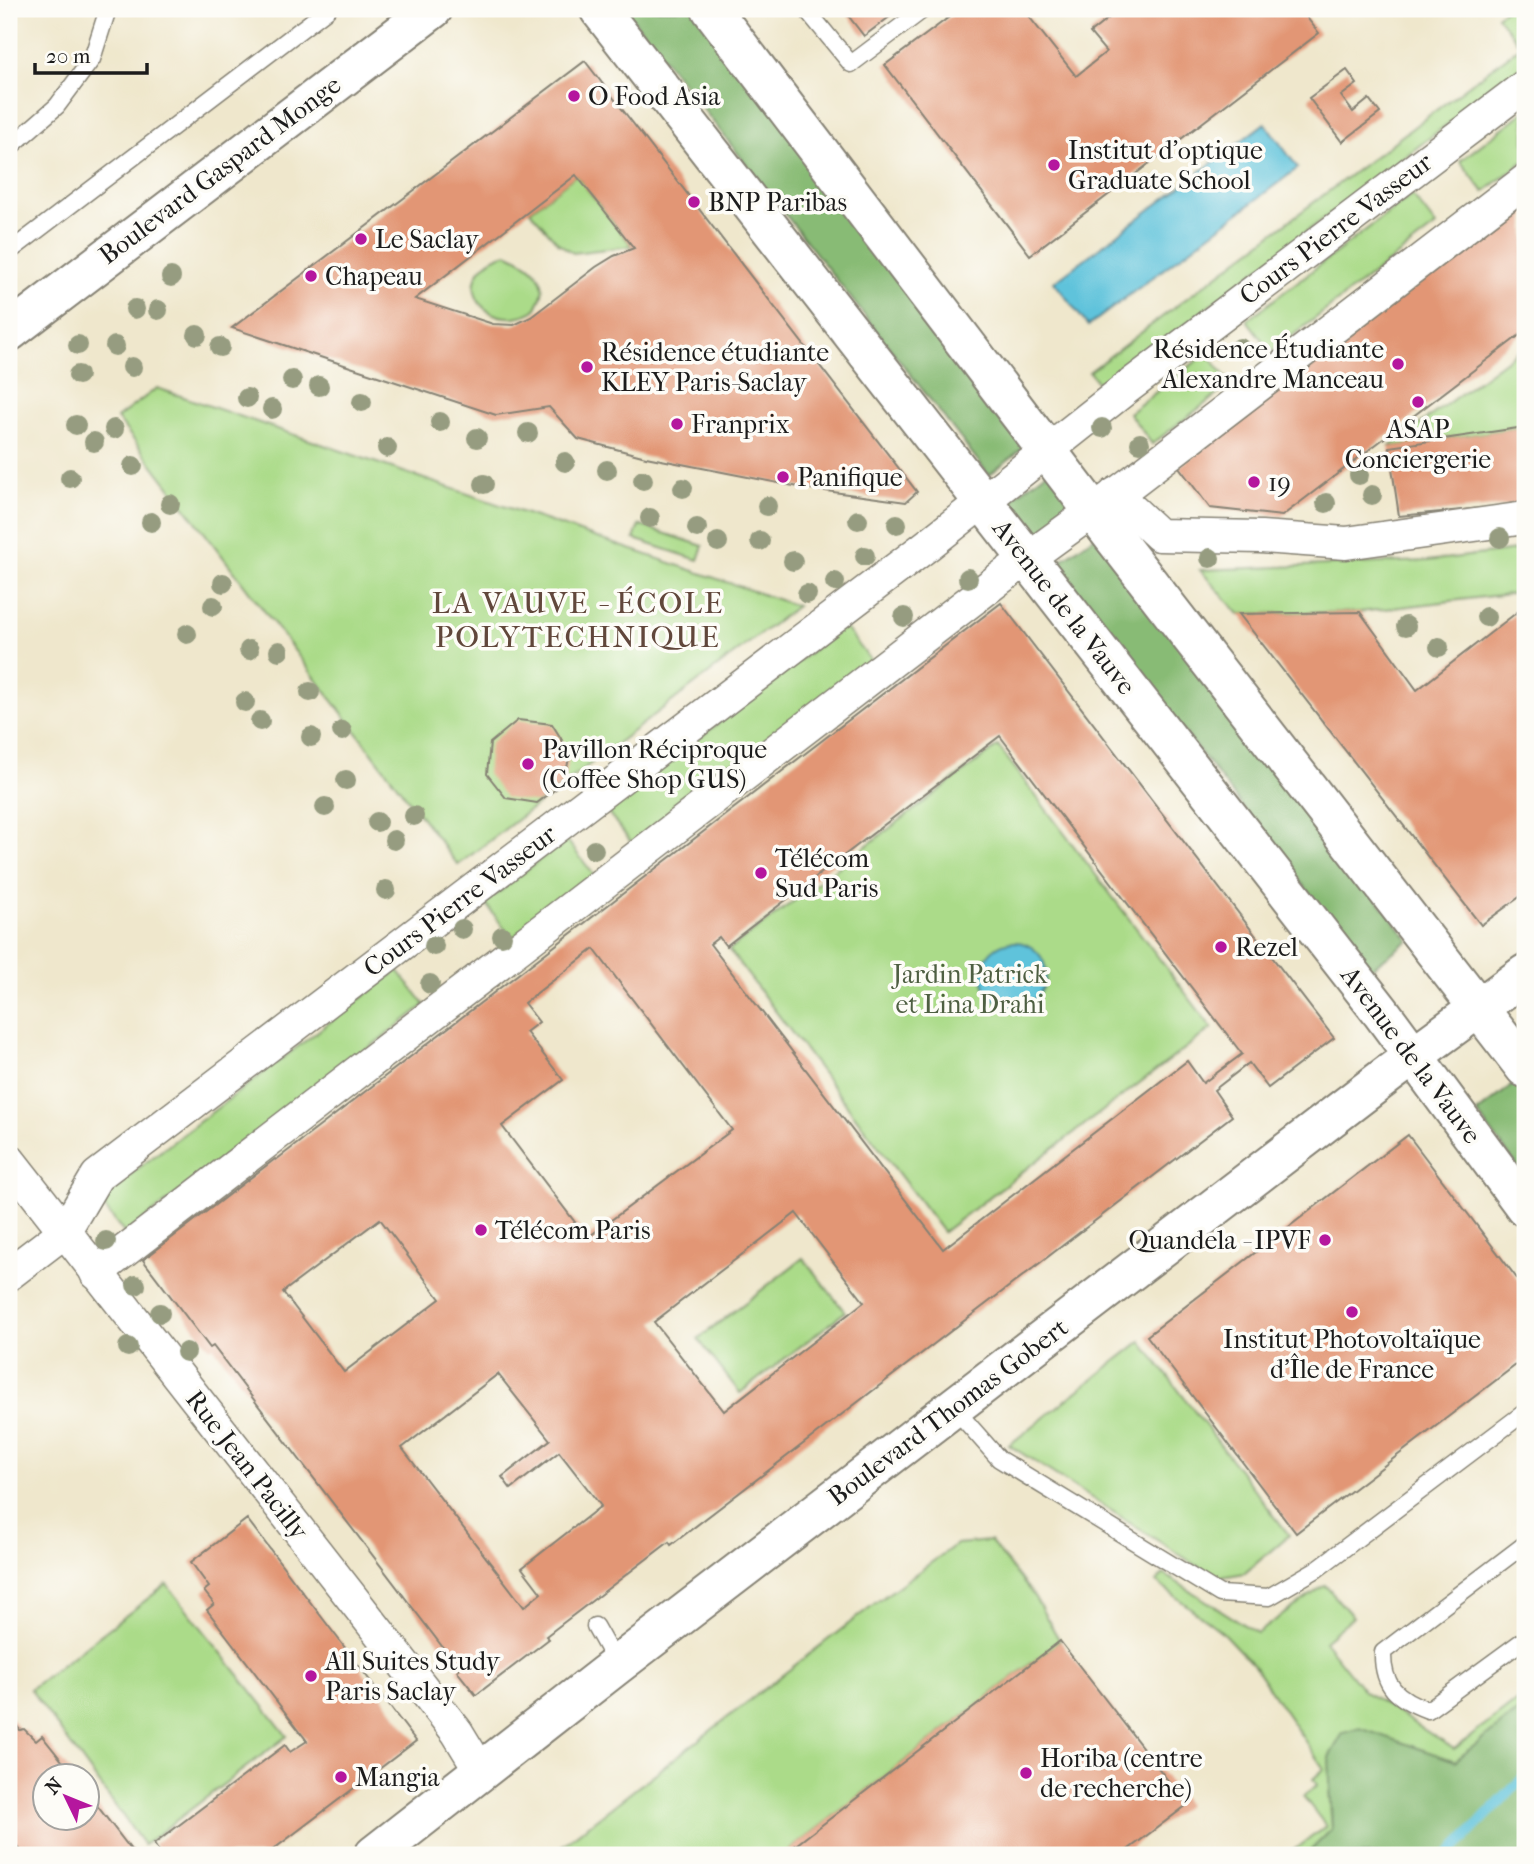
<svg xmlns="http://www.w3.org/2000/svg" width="1534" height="1864" viewBox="0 0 1534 1864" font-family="'IM FELL French Canon',serif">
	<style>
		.green { fill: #abdb89; stroke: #647c52; stroke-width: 2 }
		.forest { fill: #88bb75; stroke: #526c48; stroke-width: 2 }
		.water { fill: #5ec3db; stroke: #3d707c; stroke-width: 2 }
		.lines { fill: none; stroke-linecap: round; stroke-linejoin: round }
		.stream { stroke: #5ec3db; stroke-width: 10 }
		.building { fill: #e29675; fill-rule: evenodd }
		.lane-casing { stroke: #868274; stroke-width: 19 }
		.street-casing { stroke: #868274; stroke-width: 35 }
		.secondary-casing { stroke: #868274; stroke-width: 42 }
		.lane { stroke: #fff; stroke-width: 16 }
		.street { stroke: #fff; stroke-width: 32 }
		.secondary { stroke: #fff; stroke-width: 38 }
		.tree { fill: #969c80 }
		.poi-dot { fill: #b5179e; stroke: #fdfcf7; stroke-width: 2.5 }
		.labels { text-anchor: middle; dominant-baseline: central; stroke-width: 7; stroke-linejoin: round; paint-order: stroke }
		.poi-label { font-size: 26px; fill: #1c1c1c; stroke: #fdfcf7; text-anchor: start }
		.street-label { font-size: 26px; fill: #1c1c1c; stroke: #fdfcf7 }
		.park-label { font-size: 26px; fill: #4e5f42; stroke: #fdfcf7 }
		.quarter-label { font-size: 30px; letter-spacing: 2px; fill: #61473b; stroke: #fdfcf7 }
	</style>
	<rect width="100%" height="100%" fill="#fdfcf7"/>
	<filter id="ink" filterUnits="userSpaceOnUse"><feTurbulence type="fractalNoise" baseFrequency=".0143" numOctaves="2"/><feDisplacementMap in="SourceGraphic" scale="14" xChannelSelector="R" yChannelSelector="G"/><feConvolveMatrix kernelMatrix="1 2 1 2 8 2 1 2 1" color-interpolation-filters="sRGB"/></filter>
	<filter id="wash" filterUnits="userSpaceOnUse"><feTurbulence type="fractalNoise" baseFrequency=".00686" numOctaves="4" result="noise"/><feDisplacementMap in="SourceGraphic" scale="28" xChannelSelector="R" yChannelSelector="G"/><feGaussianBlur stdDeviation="1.57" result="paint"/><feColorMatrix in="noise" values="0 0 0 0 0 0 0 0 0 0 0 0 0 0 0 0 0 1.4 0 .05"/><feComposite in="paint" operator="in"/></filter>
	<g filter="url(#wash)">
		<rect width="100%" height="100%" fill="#efe7cc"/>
		<!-- green -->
		<g class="green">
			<path d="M1506 9H1525V65L1102 388 1089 372 1521 46 1497 16Z"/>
			<path d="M1525 111V160L1484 192 1460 161Z"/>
			<path d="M576 175 632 246 573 253 558 243 530 211Z"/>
			<path d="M1412 195 1436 226 1271 352 1247 320Z"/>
			<path d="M507 253C525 261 551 276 540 300 538 303 537 307 535 310 530 314 521 316 515 317 470 321 456 267 507 253Z"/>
			<path d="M1525 346V427L1389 447Z"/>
			<path d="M1207 353 1231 384 1152 444 1129 413Z"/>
			<path d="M157 388 797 606 458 865 117 418Z"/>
			<path d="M639 525 703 546 698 560 634 539Z"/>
			<path d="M1525 549V592L1360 612 1239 614 1200 570 1427 561Z"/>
			<path d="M844 626 872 662 634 846 606 810Z"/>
			<path d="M998 746 1212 1028 943 1232 729 950Z"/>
			<path d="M566 839 594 875 512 938 485 903Z"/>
			<path d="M398 970 425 1005 125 1234 98 1199Z"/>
			<path d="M803 1258 845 1312 740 1393 698 1339Z"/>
			<path d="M1141 1341 1289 1535 1245 1573 1216 1578 1009 1445Z"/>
			<path d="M990 1541 1034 1596 1060 1641 783 1855H550L878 1601 957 1544Z"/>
			<path d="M1164 1574 1257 1633 1325 1585 1353 1617 1324 1641 1364 1691 1454 1749 1525 1695V1706L1455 1761 1360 1729 1329 1792 1332 1829 1306 1855H1288L1326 1826 1303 1796 1317 1785 1313 1779 1324 1769 1254 1666 1222 1632 1156 1582Z"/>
			<path d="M167 1584 287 1736 144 1845 30 1689Z"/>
		</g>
		<!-- forest -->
		<g class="forest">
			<path d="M625 9H697L1028 444 989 475Z"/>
			<path d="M1048 471 1077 507 1037 537 1009 501Z"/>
			<path d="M1095 536 1409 940 1369 970 1055 565Z"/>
			<path d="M1515 1083 1525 1096V1176L1477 1113Z"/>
			<path d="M1525 1706V1855H1306L1332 1829 1329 1757 1343 1733 1360 1728 1455 1761Z"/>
		</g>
		<!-- water -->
		<g class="water">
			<path d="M1265 123 1298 168 1088 326 1054 282Z"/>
			<circle cx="1014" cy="974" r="32"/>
		</g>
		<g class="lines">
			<!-- stream -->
			<path class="stream" d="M1448 1855 1525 1776"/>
		</g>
		<g id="blocks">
			<!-- building -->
			<g class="building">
				<path d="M843 9H900L864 36Z"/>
				<path d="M960 9H1023L1076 76 1106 52 1090 33 1120 9H1300L1319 33 1030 255 885 65Z"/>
				<path d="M585 61 917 492 906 502 804 488 646 457 578 439 549 407 496 415 232 328ZM576 175 634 248 614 256 596 267 531 317 514 325 493 324 415 299Z"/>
				<path d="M1347 70 1357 84 1341 96 1353 112 1369 99 1380 113 1342 142 1309 98Z"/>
				<path d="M1525 202V331L1282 516 1210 508 1179 467Z"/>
				<path d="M1525 427V504L1399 516 1389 447Z"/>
				<path d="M1001 603 1334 1038 1268 1088 1249 1063 1214 1090 1232 1116 671 1545 669 1542 580 1610 546 1636 549 1639 476 1695 457 1671 459 1669 457 1666 213 1346 210 1348 143 1260 275 1159 276 1160ZM1000 736 1242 1054 1203 1083 1187 1061 943 1249 710 944 719 937 726 946ZM594 949 732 1130 587 1238 502 1126 563 1080 526 1032 539 1022 524 1003ZM796 1213 864 1302 724 1411 654 1322ZM380 1219 440 1299 344 1372 283 1292ZM498 1374 550 1440 502 1477 511 1489 559 1452 601 1506 522 1568 541 1593 524 1607 402 1448Z"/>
				<path d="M1525 606V893L1481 925 1239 614 1360 612 1417 690Z"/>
				<path d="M518 720 552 724 570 753 564 783 537 803 506 798 487 774 490 743Z"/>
				<path d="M1408 1135 1525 1289V1358L1296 1533 1147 1336Z"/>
				<path d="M247 1519 416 1741 266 1855H155L159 1852 154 1844 285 1745 290 1752 307 1741 207 1610 214 1604 204 1591 209 1587 191 1562Z"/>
				<path d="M1060 1641 1187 1805 1121 1855H783Z"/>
				<path d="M9 1716 20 1730 24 1729 36 1741 42 1736 74 1776H46V1818H88V1794L135 1855H24L9 1835Z"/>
			</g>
		</g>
	</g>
	<g filter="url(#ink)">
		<use href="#blocks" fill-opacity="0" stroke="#868274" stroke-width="2"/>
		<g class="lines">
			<!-- lane casing -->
			<g class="lane-casing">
				<g id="lane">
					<path d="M806 9 851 64 924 9"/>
					<path d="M9 148 57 106 92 59 108 9"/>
					<path d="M9 252 328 9"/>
					<path d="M954 1408 999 1459 1220 1594 1269 1597 1317 1569 1525 1412"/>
					<path d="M1525 1544 1383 1652C1382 1687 1398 1699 1428 1710L1525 1639"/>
					<path d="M595 1626 617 1665"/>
				</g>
			</g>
			<!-- street casing -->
			<g class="street-casing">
				<g id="street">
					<path d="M1115 494 1159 535 1261 537 1346 543 1525 518"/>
					<path d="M9 1160 457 1732 482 1773"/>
					<path d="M96 1273 999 579 1127 486 1525 181"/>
					<path d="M9 1274 64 1232 97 1176 929 544 1124 390 1525 86"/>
				</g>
			</g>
			<!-- secondary casing -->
			<g class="secondary-casing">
				<g id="secondary">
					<path d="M599 9 1381 1012 1525 1207"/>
					<path d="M711 9 1093 511 1525 1068"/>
					<path d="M9 332 433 9"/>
					<path d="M374 1855 617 1665 1390 1073 1525 974"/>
				</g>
			</g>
			<!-- lane -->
			<use href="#lane" class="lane"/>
			<!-- street -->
			<use href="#street" class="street"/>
			<!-- secondary -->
			<use href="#secondary" class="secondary"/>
		</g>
		<!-- trees -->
		<g class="tree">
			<circle cx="171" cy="277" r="10"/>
			<circle cx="135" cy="309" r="10"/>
			<circle cx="158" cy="310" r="10"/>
			<circle cx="197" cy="335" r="10"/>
			<circle cx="78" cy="345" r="10"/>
			<circle cx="115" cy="346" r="10"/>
			<circle cx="220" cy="347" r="10"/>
			<circle cx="1240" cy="348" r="10"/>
			<circle cx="132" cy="367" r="10"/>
			<circle cx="78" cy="375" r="10"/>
			<circle cx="292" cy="380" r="10"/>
			<circle cx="319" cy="386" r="10"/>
			<circle cx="247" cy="398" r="10"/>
			<circle cx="362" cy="402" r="10"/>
			<circle cx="272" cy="409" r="10"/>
			<circle cx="440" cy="422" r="10"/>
			<circle cx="76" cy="425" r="10"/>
			<circle cx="1102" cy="428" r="10"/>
			<circle cx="114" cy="429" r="10"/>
			<circle cx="528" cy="433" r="10"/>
			<circle cx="477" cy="438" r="10"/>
			<circle cx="94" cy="442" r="10"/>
			<circle cx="1140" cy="443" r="10"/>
			<circle cx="387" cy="448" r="10"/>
			<circle cx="565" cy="462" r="10"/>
			<circle cx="133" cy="466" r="10"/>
			<circle cx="607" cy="470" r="10"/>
			<circle cx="1359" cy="475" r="10"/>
			<circle cx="70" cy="478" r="10"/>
			<circle cx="643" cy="480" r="10"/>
			<circle cx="484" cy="484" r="10"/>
			<circle cx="683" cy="488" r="10"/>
			<circle cx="1372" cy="495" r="10"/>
			<circle cx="1326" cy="503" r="10"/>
			<circle cx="170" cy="504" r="10"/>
			<circle cx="767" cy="506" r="10"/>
			<circle cx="650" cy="518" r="10"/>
			<circle cx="858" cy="520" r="10"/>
			<circle cx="151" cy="522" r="10"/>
			<circle cx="897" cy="524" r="10"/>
			<circle cx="697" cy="528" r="10"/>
			<circle cx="1500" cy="538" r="10"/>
			<circle cx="760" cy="541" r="10"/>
			<circle cx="718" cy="542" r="10"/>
			<circle cx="865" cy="556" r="10"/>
			<circle cx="1210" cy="558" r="10"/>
			<circle cx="793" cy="561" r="10"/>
			<circle cx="968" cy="578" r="10"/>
			<circle cx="835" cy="582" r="10"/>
			<circle cx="223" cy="583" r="10"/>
			<circle cx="807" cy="594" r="10"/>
			<circle cx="213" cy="606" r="10"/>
			<circle cx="904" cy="617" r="10"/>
			<circle cx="1486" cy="617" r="10"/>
			<circle cx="1406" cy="626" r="10"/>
			<circle cx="187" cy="634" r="10"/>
			<circle cx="1439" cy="647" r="10"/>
			<circle cx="249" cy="650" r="10"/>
			<circle cx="279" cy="651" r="10"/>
			<circle cx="310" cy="692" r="10"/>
			<circle cx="245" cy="702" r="10"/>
			<circle cx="260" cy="721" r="10"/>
			<circle cx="342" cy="731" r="10"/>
			<circle cx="311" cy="737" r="10"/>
			<circle cx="346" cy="780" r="10"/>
			<circle cx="325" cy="807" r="10"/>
			<circle cx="414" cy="816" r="10"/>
			<circle cx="377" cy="822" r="10"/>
			<circle cx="394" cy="840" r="10"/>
			<circle cx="594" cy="850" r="10"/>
			<circle cx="386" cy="890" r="10"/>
			<circle cx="462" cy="929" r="10"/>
			<circle cx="502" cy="936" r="10"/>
			<circle cx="434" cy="946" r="10"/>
			<circle cx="430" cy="984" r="10"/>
			<circle cx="106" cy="1241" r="10"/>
			<circle cx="136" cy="1285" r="10"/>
			<circle cx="160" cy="1313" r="10"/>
			<circle cx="128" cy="1347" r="10"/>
			<circle cx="186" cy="1352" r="10"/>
		</g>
	</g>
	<!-- markers -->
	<g class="poi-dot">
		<circle cx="574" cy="96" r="7"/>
		<circle cx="1054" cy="165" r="7"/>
		<circle cx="694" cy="202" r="7"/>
		<circle cx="361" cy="239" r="7"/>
		<circle cx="311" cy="276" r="7"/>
		<circle cx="1398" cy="364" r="7"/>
		<circle cx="587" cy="367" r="7"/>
		<circle cx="1418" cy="402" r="7"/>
		<circle cx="677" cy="424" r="7"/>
		<circle cx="783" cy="477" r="7"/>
		<circle cx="1254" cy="482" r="7"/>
		<circle cx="528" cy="764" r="7"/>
		<circle cx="761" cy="873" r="7"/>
		<circle cx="1221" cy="947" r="7"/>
		<circle cx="481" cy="1230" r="7"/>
		<circle cx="1325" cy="1240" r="7"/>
		<circle cx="1352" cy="1312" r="7"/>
		<circle cx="311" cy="1676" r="7"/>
		<circle cx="1026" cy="1773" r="7"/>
		<circle cx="341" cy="1777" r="7"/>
	</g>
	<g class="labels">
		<!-- poi labels -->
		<g class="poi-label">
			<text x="588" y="96">O Food Asia</text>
			<text x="1068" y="150">Institut d'optique<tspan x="1068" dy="30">Graduate School</tspan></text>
			<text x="708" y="202">BNP Paribas</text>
			<text x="375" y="239">Le Saclay</text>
			<text x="325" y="276">Chapeau</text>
			<text x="1384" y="349" text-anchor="end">Résidence Étudiante<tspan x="1384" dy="30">Alexandre Manceau</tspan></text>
			<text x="601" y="352">Résidence étudiante<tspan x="601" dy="30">KLEY Paris-Saclay</tspan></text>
			<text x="691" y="424">Franprix</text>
			<text x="1418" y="429" text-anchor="middle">ASAP<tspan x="1418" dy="30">Conciergerie</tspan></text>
			<text x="797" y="477">Panifique</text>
			<text x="1268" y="482">19</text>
			<text x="542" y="749">Pavillon Réciproque<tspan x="542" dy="30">(Coffee Shop GUS)</tspan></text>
			<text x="775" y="858">Télécom<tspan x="775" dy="30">Sud Paris</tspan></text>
			<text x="1235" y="947">Rezel</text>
			<text x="495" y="1230">Télécom Paris</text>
			<text x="1311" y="1240" text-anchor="end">Quandela - IPVF</text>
			<text x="1352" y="1339" text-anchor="middle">Institut Photovoltaïque<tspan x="1352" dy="30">d'Île de France</tspan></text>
			<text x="325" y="1661">All Suites Study<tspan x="325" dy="30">Paris Saclay</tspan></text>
			<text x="1040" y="1758">Horiba (centre<tspan x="1040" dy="30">de recherche)</tspan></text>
			<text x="355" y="1777">Mangia</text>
		</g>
		<!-- street labels -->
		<g class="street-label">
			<text transform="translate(220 170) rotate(-37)">Boulevard Gaspard Monge</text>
			<text transform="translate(1336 229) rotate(-37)">Cours Pierre Vasseur</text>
			<text transform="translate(1064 607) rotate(52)">Avenue de la Vauve</text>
			<text transform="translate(460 901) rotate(-37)">Cours Pierre Vasseur</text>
			<text transform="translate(1411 1055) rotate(53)">Avenue de la Vauve</text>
			<text transform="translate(948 1412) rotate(-37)">Boulevard Thomas Gobert</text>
			<text transform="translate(247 1465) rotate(52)">Rue Jean Pacilly</text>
		</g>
		<!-- park labels -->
		<g class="park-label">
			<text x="970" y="974">Jardin Patrick<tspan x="970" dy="30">et Lina Drahi</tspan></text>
		</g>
		<!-- quarter labels -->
		<g class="quarter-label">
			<text x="578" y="603">LA VAUVE - ÉCOLE<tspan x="578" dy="34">POLYTECHNIQUE</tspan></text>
		</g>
	</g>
	<!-- margin -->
	<rect width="1534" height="1864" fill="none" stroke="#fdfcf7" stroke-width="35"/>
	<!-- north arrow -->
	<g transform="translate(66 1797) rotate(313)"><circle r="33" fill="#fdfcf7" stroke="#a3a29f" stroke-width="2"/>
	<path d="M0-5L12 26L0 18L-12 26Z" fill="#b5179e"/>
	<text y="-10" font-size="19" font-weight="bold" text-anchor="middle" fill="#1c1c1c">N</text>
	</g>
	<!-- scale -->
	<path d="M35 63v10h112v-10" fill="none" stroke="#1c1c1c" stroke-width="3.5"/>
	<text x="46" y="63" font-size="21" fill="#1c1c1c" stroke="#fdfcf7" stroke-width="5" paint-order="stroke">20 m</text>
</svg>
